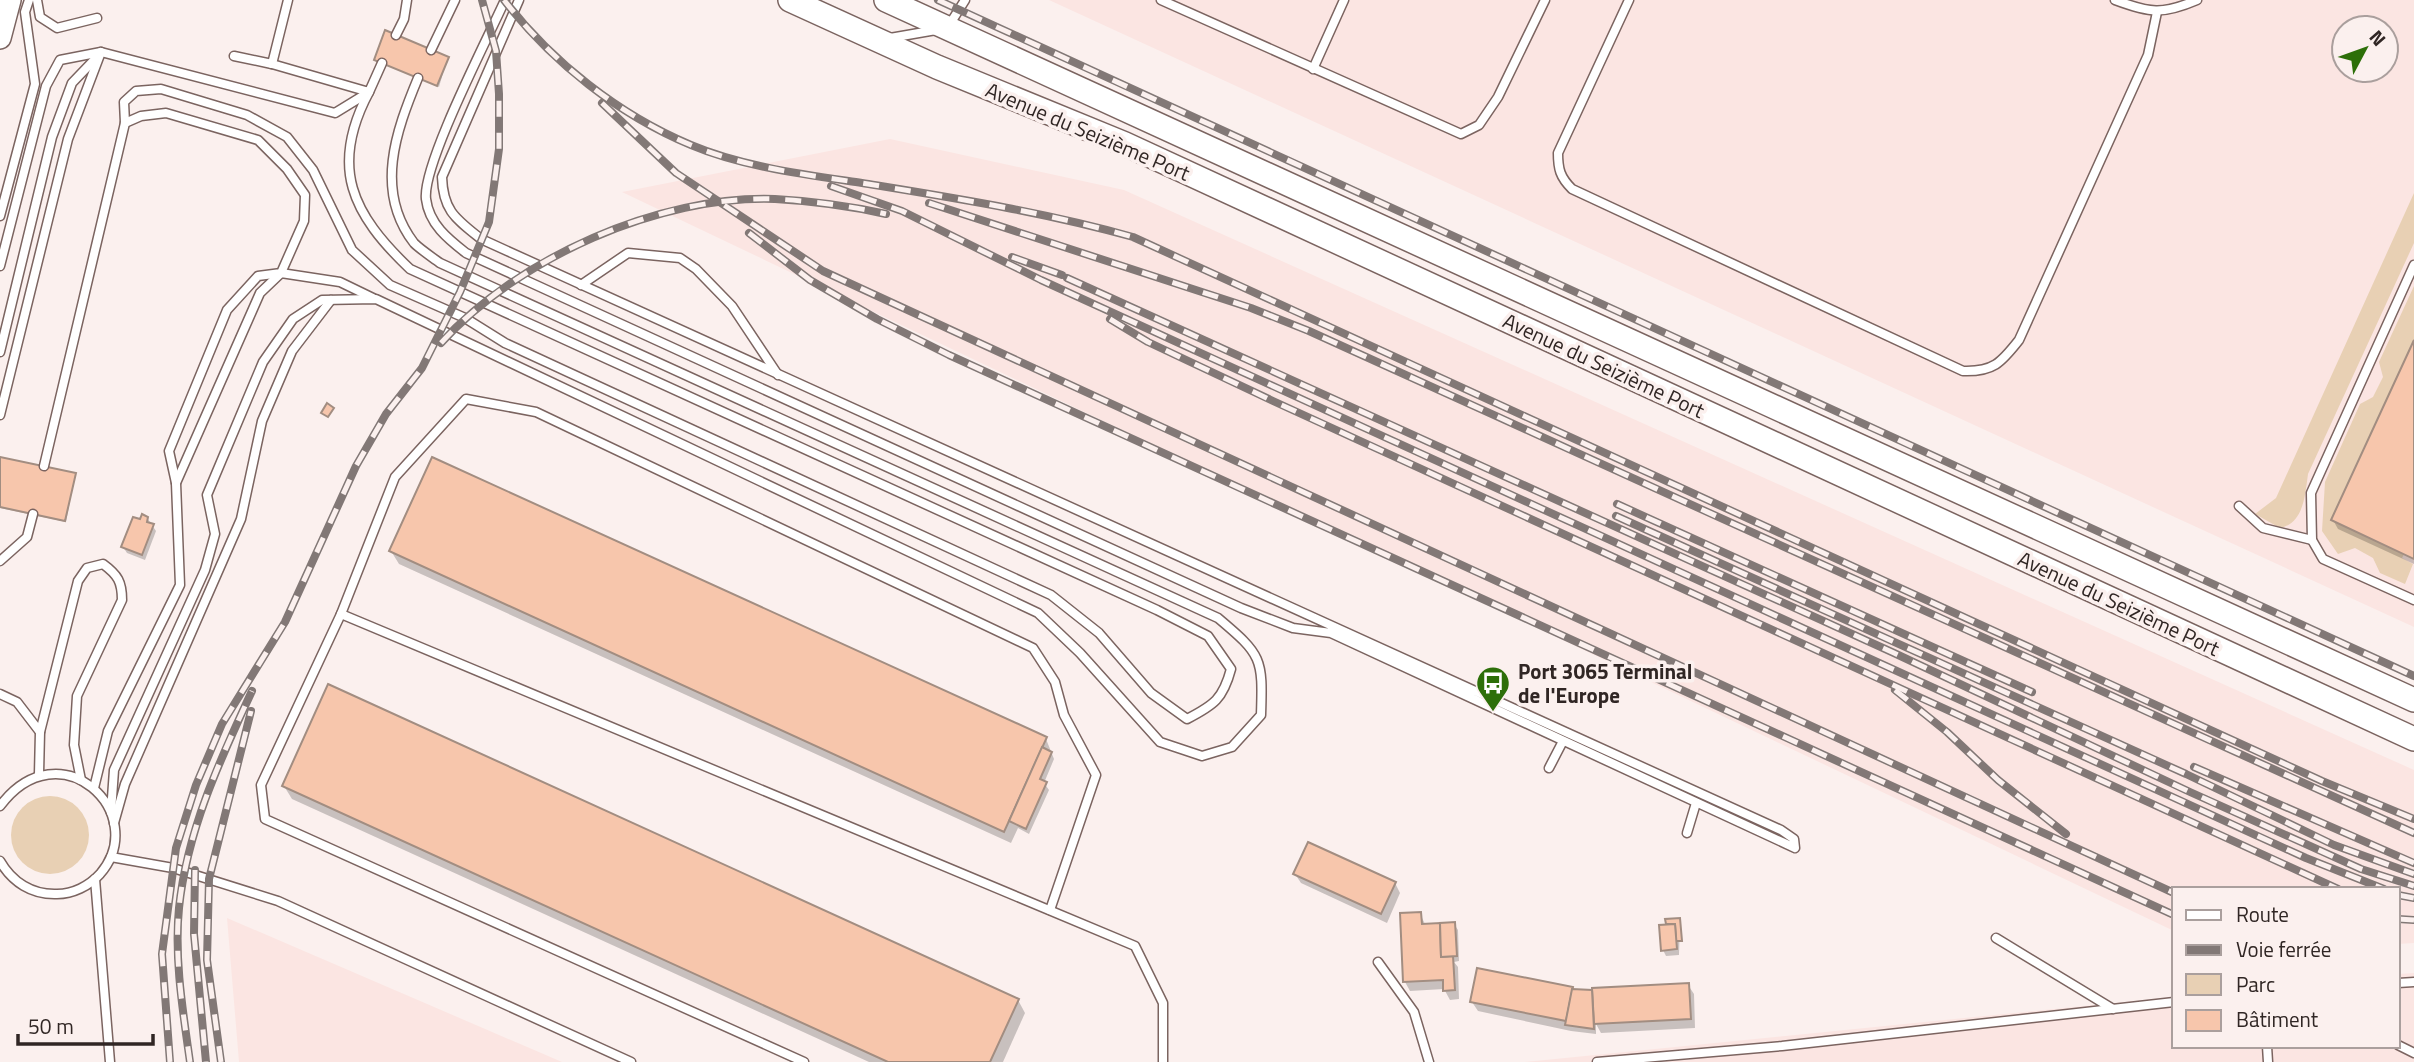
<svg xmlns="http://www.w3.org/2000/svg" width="2414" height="1062" viewBox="0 0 2414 1062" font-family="'Titillium Web',sans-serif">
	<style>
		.built { fill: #fbe5e2; fill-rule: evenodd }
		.green { fill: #e8d0b4 }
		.shadow { fill: #0003 }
		.building { fill: #f7c6ac; stroke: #a28d81; stroke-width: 2 }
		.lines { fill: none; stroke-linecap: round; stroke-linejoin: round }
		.service-casing { stroke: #7b6460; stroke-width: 11 }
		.tertiary-casing { stroke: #7b6460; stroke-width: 24 }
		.secondary-casing { stroke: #7b6460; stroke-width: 26 }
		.service { stroke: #fff; stroke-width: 8 }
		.tertiary { stroke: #fff; stroke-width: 21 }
		.secondary { stroke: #fff; stroke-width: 23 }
		.rail-casing { stroke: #827876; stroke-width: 8 }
		.rail { stroke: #fbf0ee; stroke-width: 5; stroke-dasharray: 16; stroke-linecap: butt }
		.labels { text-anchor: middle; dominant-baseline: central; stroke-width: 7; stroke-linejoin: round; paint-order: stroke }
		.street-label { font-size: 21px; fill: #302624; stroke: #fbf0ee }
		.poi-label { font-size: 21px; font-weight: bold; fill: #302624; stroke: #fbf0ee; text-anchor: start }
	</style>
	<rect width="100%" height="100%" fill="#fbf0ee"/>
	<!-- built -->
	<g class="built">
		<path d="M1049 0H2414V627ZM2344 28H2386V70H2344Z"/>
		<path d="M890 139 1124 190 2414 770V943L2398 944V889H2174V931L622 192Z"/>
		<path d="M227 918 562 1062H239Z"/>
		<path d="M2414 973V1062H1525L2174 997V1046H2398V974Z"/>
	</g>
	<!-- green -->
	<g class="green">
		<path d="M2414 193V243L2308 474C2305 495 2304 523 2280 528L2255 514 2276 498Z"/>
		<path d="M2414 286V340L2331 519 2404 554 2402 558 2413 564 2405 584 2380 573 2373 558 2355 548 2338 554 2322 531 2325 482 2360 404 2373 397 2383 377 2379 362Z"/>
		<circle cx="50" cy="835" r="39"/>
	</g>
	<!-- shadow -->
	<g class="shadow">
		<path d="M447 59 439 87 375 60Z"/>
		<path d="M2414 344V564L2338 529 2333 520Z"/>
		<path d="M0 459 75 475 66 522 0 508Z"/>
		<path d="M147 518 156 531 145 560 127 553 123 547 141 522Z"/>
		<path d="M391 551 1046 739 1054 759 1044 783 1049 790 1029 834 1018 828 1011 843 399 564Z"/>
		<path d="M284 786 1018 1000 1025 1013 1003 1062H869L292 799Z"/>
		<path d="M1295 874 1395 883 1400 893 1387 923 1301 883Z"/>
		<path d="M1420 914 1426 926 1454 924 1458 930 1459 961 1454 962 1458 967 1459 999 1450 1000 1444 989 1410 991 1405 982Z"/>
		<path d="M1680 922 1679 955 1666 956 1663 950 1670 924Z"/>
		<path d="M1688 985 1694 994 1695 1028 1601 1033 1596 1024V1034L1571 1031 1478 1011 1472 1002 1572 991Z"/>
	</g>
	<!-- building -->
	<g class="building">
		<path d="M385 30 449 57 437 86 374 60Z"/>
		<path d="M2414 340V559L2331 520Z"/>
		<path d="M327 403 334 408 328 417 321 413Z"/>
		<path d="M0 457 76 473 65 521 0 507Z"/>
		<path d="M432 457 1047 737 1004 832 389 551Z"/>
		<path d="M142 514 148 517 147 522 154 524 142 555 121 547 133 517 140 519Z"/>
		<path d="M328 684 1019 999 990 1062H888L282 786Z"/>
		<path d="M1042 747 1052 752 1040 779 1047 782 1026 829 1009 821Z"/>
		<path d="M1308 842 1396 882 1381 914 1293 874Z"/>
		<path d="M1421 912 1422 924 1440 923 1441 957 1453 956 1455 990 1443 991V980L1403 982 1400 913Z"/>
		<path d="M1680 918 1682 941H1676L1675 924H1666L1665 919Z"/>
		<path d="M1455 922 1457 956 1441 957 1440 923Z"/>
		<path d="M1675 924 1677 949 1661 951 1659 925Z"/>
		<path d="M1477 968 1573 987 1566 1021 1470 1002Z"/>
		<path d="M1689 983 1691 1019 1594 1024 1592 988Z"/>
		<path d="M1572 989 1592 990 1594 1029 1565 1025Z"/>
	</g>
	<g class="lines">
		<!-- service casing -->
		<g class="service-casing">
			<g id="service">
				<path d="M37 0 40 17 57 28 97 18"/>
				<path d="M505 0C488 38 422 165 426 199 429 224 448 239 466 253L1241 608 1293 628 1331 633 1795 848 1794 839 1781 830 481 239C456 219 443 211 442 177L519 0"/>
				<path d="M1161 0 1461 134 1479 125 1498 97 1545 0"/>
				<path d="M1629 0 1558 153C1558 169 1560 177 1572 189L1963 371C1993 372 2001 363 2019 340L2148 55 2157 12"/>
				<path d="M2115 0C2150 13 2162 15 2197 0"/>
				<path d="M948 27 965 0"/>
				<path d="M396 35 404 19 407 0"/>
				<path d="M890 38 936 30"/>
				<path d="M431 50 455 0"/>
				<path d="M234 56 272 64 369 92 382 63"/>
				<path d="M272 64 288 0"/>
				<path d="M1313 69 1344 0"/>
				<path d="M125 123 141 116 166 113 258 140 287 169 305 195 304 221 281 273 258 276 227 310 169 451 176 483"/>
				<path d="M0 216 35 84 25 12 29 0"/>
				<path d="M2414 265 2311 493 2312 540 2323 559 2414 600"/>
				<path d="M0 266 46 86 60 60 101 52 335 113 366 94"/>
				<path d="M581 285 628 253 680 258 696 269 732 306 778 375"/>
				<path d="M0 352 52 137 72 83 97 57"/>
				<path d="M0 415 68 139 101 52"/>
				<path d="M44 466 125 123 124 102 136 91 161 89 247 115 287 137 313 170 352 250 390 285 465 318 505 343 1051 595 1099 633 1151 693 1187 719C1214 705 1223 699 1231 669L1208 636 1157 610 410 269C352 214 329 167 369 92"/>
				<path d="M2239 506 2263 528 2312 540"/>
				<path d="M0 561 27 537 33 514"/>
				<path d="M341 614 395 477 466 399 536 412 1033 648 1055 682 1064 715 1096 775 1050 910"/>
				<path d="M0 694 17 702 40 732 39 774"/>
				<path d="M40 732 78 581 87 568 103 564C118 575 122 582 122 600L77 696 74 745 81 780"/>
				<path d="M1549 768 1563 741"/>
				<path d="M94 788 108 731 180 585 176 483 260 293 281 273 340 282 373 298"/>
				<path d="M0 806C60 726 152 814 100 874 89 886 73 894 57 894 32 895 12 882 0 861"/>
				<path d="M111 812 114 770 205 570 215 534 207 495 263 362 293 319 322 300 376 299 1038 613 1080 653 1160 742 1202 756 1232 747 1261 715C1263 658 1262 655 1218 618L440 263C432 257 421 250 414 243 374 191 396 131 418 78"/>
				<path d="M114 823 125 784 241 519 262 421 292 351 331 300"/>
				<path d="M1687 833 1696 803"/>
				<path d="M111 857 173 868 278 901 631 1062"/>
				<path d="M95 879 110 1062"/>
				<path d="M1996 938 2113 1009"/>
				<path d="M1378 962 1414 1012 1429 1062"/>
				<path d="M2398 983 2414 982"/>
				<path d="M2398 1045 2414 1053"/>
				<path d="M2267 1046 2268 1062"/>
				<path d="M804 1062 265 819 261 785 341 614 1135 946 1163 1003V1062"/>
				<path d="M1597 1062 1782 1046 2174 1002"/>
			</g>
		</g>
		<!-- tertiary casing -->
		<g class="tertiary-casing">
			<path id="tertiary" d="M0 38 10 0"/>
		</g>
		<!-- secondary casing -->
		<g class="secondary-casing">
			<g id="secondary">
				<path d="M790 0 937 67 1125 144 2414 739"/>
				<path d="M886 0 2414 700"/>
			</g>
		</g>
		<!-- service -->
		<use href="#service" class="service"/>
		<!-- tertiary -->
		<use href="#tertiary" class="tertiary"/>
		<!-- secondary -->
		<use href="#secondary" class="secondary"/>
		<!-- rail casing -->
		<g class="rail-casing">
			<g id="rail">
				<path d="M504 0C552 62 619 115 691 145 743 167 808 175 862 183 954 198 1044 212 1133 237L2322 781 2414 819"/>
				<path d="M938 0 2414 676"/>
				<path d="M602 103 676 173 823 271 2174 893"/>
				<path d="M831 186 902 211 1041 280 2306 858 2384 889"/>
				<path d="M929 203 1251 308 1309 331 2414 833"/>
				<path d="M749 233 810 280 877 319 949 355 2174 915"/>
				<path d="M1012 257 1062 275"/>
				<path d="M1067 278 1894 653 2190 792 2361 869 2414 886"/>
				<path d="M1110 319 1148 342 1273 401 2338 889"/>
				<path d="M441 343C518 258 659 195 775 199 812 201 850 206 886 214"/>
				<path d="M1617 504 2032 692"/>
				<path d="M1616 516 2186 774 2334 845 2414 874"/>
				<path d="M1895 690 1947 732 1998 780 2066 834"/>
				<path d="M2194 767 2414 863"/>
				<path d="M195 870 194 934 206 1062"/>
				<path d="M2398 895 2414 898"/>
				<path d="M2398 919 2414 920"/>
				<path d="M170 1062 162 954 176 848 196 785 222 724 285 622 356 466 386 414 422 368 460 292 489 222 499 149V94L496 51 482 0"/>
				<path d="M190 1062C183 1012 174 958 179 908 187 830 220 760 252 691"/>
				<path d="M221 1062 207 960 209 879 251 711"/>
			</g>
		</g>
		<!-- rail -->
		<use href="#rail" class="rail"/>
	</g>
	<!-- icons -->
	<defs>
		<g id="bus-pin" transform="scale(1.75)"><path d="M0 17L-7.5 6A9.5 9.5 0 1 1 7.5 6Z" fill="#2d6f09" stroke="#fbf0ee"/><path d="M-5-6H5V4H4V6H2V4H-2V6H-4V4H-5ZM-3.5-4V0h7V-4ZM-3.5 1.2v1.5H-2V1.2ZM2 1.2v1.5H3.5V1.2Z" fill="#fff"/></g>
	</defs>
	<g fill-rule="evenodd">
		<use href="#bus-pin" x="1493" y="683"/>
	</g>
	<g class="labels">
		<!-- street labels -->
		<g class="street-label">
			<text transform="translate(1088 131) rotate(23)">Avenue du Seizième Port</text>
			<text transform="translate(1604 365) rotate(25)">Avenue du Seizième Port</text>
			<text transform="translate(2119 603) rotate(25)">Avenue du Seizième Port</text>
		</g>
		<!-- poi labels -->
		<g class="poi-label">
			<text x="1518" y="671">Port 3065 Terminal<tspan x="1518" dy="24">de l'Europe</tspan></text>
		</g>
	</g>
	<!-- legend -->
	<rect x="2172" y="887" width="228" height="161" fill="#fbf0ee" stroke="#aa9f9d" stroke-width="2"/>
	<rect x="2186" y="910" width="35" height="10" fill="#ffffff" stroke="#aa9f9d" stroke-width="2"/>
	<text x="2236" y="922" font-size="21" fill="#302624">Route</text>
	<rect x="2186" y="945" width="35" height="10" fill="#827876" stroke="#aa9f9d" stroke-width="2"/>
	<text x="2236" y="957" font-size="21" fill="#302624">Voie ferrée</text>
	<rect x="2186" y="974" width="35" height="21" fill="#e8d0b4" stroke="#aa9f9d" stroke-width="2"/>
	<text x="2236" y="992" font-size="21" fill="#302624">Parc</text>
	<rect x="2186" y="1010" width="35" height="21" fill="#f7c6ac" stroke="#aa9f9d" stroke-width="2"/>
	<text x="2236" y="1027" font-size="21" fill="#302624">Bâtiment</text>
	<!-- north arrow -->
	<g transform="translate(2365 49) rotate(49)"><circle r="33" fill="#fbf0ee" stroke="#aa9f9d" stroke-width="2"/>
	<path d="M0-5L12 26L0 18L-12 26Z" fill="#2d6f09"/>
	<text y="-10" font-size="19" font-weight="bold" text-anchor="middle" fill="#302624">N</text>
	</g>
	<!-- scale -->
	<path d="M18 1034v10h135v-10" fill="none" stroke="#302624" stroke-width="3.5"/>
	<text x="28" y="1034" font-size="21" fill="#302624" stroke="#fbf0ee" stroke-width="5" paint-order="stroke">50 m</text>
</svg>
